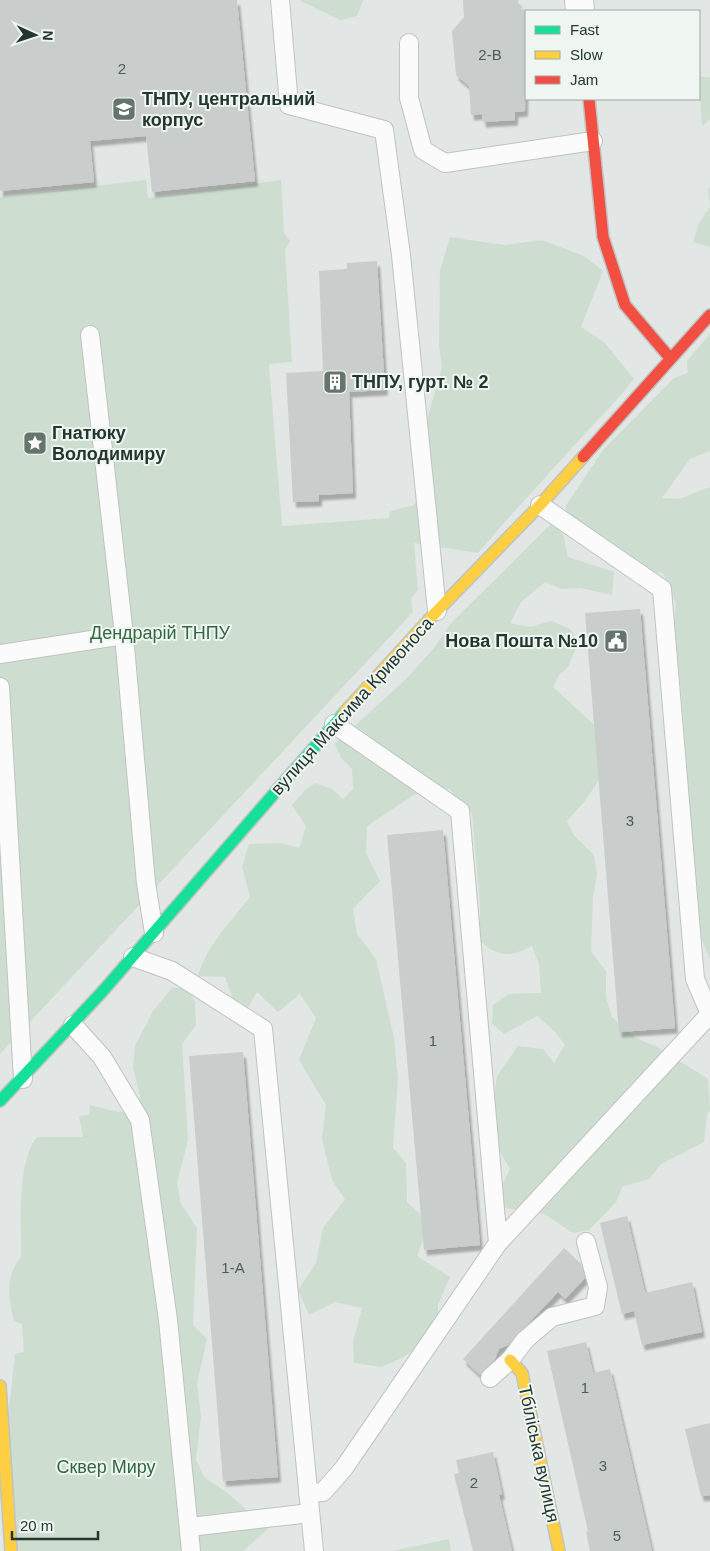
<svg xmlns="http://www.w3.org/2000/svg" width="710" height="1551" viewBox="0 0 710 1551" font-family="Arial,sans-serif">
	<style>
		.green { fill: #cdded0 }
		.building { fill: #c9cdcb; filter: url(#shadow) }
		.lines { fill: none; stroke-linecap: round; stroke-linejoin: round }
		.lane-casing { stroke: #bfc3c1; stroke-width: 20 }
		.street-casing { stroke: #bfc3c1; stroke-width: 30 }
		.fast-casing { stroke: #bec4c1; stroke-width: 14 }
		.slow-casing { stroke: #bec4c1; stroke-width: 14 }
		.jam-casing { stroke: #bec4c1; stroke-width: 14 }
		.lane { stroke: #fbfbfb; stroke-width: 18 }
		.street { stroke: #fbfbfb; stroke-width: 28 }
		.fast { stroke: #16e098; stroke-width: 11 }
		.slow { stroke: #ffcf43; stroke-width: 11 }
		.jam { stroke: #f24e42; stroke-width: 11 }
		.labels { text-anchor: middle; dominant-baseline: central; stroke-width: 4; stroke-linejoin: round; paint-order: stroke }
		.number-label { font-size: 15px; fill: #4d5c57 }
		.poi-label { font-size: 18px; font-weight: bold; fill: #23362f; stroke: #eff6f2; text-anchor: start }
		.park-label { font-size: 18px; fill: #326840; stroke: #eff6f2 }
		.street-label { font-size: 18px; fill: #23362f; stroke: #eff6f2 }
	</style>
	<defs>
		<filter id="shadow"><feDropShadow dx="3" dy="5.5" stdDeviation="1" flood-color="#0004"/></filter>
	</defs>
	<rect width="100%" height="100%" fill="#e2e6e4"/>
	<!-- green -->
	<g class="green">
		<path d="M299 0H363L357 16 340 20Z"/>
		<path d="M710 77V119L702 126 699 77Z"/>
		<path d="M146 180 148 198 281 180 284 233 290 241 285 250 292 362 269 364 282 526 389 518 390 511 414 505 428 472 427 420 442 367 439 345 440 271 450 237 504 245 542 240 584 256 603 271 581 327 604 342 634 379C617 401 598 419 580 439 546 477 511 514 478 553L414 543 418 590 411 598 413 612 0 1054V197Z"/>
		<path d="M710 187V247L693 242 699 223 710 207 708 189Z"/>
		<path d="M710 334V451L690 459 662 498 679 499 710 487V959L701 937 696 900 682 702 674 622 676 604 663 573 646 572 573 524 565 507 603 450 674 378 688 373 687 361Z"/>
		<path d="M552 523 563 534 568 557 614 572 612 595 581 588 561 589 545 582 521 602 510 623 530 627 552 621 570 629 579 641 568 667 559 675 553 687 601 731 604 773 584 802 567 821 574 835 594 855 597 875 593 896 591 952 606 971V997L612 1017 636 1038 657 1047 708 1079 710 1110 707 1114 704 1142 661 1164 649 1179 622 1187 616 1202 589 1230 573 1233 543 1213 505 1208 500 1190 510 1169 498 1148 493 1106 497 1076 518 1046 543 1049 554 1063 565 1045 555 1032 537 1016 504 1034 492 1023 493 1005 509 994 541 993 539 965 532 946C509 957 500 958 480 941V905L472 813 449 789 415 794 367 826 366 853 380 881 353 909 357 934 376 959 394 1038 398 1079 393 1148 406 1163 407 1202 429 1222 417 1256 450 1277 438 1305V1320L421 1345 404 1357 382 1367 354 1363 353 1342 362 1308 335 1302 309 1315 298 1290 316 1263 323 1228 345 1199 332 1180 322 1139 326 1105 299 1060 316 1018 300 994 278 1012 257 992 246 1011 232 997 225 977 198 976C207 945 231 921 250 897L242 867 249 844 280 843 299 848 306 826 292 805 305 790 315 783 332 789 343 799 353 789 352 769 341 758 335 744 405 680 434 648 451 623Z"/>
		<path d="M172 988H187L195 1002 196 1025 182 1044 188 1140 177 1183 181 1204 197 1228 193 1325 207 1339 197 1384 201 1416 196 1460 204 1477 229 1494 268 1529 243 1551H14L9 1409 15 1354 24 1352 22 1324 14 1321C8 1298 5 1276 21 1257 22 1224 16 1163 37 1137H83L79 1116 89 1115 90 1105 118 1112 138 1110 140 1095 133 1068 135 1046 153 1011Z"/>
		<path d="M449 1539 451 1551H393Z"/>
	</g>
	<!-- building -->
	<g class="building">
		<path d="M0 0H237L255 181 152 192 146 136 90 141 94 182 0 191Z"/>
		<path d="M463 0H518L519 6 526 12 525 111 515 112V120L483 122 482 114 471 115 469 86 456 75 452 31 464 17Z"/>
		<path d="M377 261 385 390 349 392 353 493 319 495V501L293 502 286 373 323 371 319 271 347 269V263Z"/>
		<path d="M640 609 675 1028 619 1032 585 613Z"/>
		<path d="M443 830 480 1245 424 1250 387 835Z"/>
		<path d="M243 1052 278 1477 223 1481 189 1056Z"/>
		<path d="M627 1216 645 1293 692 1282 702 1332 642 1345 634 1311 622 1314 600 1223Z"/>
		<path d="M564 1248 581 1264 585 1278 565 1299 558 1292 508 1345 499 1349 495 1359 480 1375 463 1359Z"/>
		<path d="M586 1342 593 1373 610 1369 652 1551H590L586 1532 588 1531 547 1351Z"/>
		<path d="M710 1423V1495L701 1496 685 1429Z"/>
		<path d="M493 1452 502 1494 499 1495 512 1551H473L454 1474 459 1473 456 1460Z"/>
	</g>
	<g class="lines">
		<!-- lane casing -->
		<g class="lane-casing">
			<g id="lane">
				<path d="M280 0 289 105 384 130 401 255 437 611"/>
				<path d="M409 43V98L423 150 445 163 593 141"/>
				<path d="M90 335 124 635 146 883 154 933"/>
				<path d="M540 505 662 589 695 979 710 1014"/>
				<path d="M0 654 124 635"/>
				<path d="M0 687 23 1079"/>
				<path d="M334 724 460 811 498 1243"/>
				<path d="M133 957 172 971 263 1029 314 1551"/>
				<path d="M73 1025 102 1057 140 1120 168 1320 191 1551"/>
				<path d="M490 1378 510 1360 525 1340 552 1317 595 1306 598 1287 586 1242"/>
				<path d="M308 1493 323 1492 344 1468 498 1243 710 1014"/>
				<path d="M190 1527 310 1513"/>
			</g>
		</g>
		<!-- street casing -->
		<g class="street-casing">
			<path id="street" d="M579 0 580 11"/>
		</g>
		<!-- fast casing -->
		<g class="fast-casing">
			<path id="fast" d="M0 1101 102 992 344 713"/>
		</g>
		<!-- slow casing -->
		<g class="slow-casing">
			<g id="slow">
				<path d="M344 713 437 611 540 505 583 457"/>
				<path d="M510 1360 522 1373 559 1551"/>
				<path d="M0 1386 11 1551"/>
			</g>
		</g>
		<!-- jam casing -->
		<g class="jam-casing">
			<g id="jam">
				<path d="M589 99 603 237 625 305 670 358"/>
				<path d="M583 457 710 315"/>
			</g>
		</g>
		<!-- lane -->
		<use href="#lane" class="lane"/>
		<!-- street -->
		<use href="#street" class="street"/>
		<!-- fast -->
		<use href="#fast" class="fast"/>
		<!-- slow -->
		<use href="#slow" class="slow"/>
		<!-- jam -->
		<use href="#jam" class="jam"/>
	</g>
	<!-- icons -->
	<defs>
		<g id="university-square" transform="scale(1.25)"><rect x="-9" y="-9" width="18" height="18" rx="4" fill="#66746e" stroke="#eff6f2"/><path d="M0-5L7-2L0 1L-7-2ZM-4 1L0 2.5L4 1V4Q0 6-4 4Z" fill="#fff"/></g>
		<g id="building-square" transform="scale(1.25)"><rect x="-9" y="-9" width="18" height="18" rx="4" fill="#66746e" stroke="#eff6f2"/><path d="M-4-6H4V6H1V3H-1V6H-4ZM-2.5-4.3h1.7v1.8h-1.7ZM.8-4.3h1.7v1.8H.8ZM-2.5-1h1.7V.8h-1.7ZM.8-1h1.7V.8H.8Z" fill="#fff"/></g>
		<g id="sight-square" transform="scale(1.25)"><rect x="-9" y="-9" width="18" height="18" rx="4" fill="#66746e" stroke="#eff6f2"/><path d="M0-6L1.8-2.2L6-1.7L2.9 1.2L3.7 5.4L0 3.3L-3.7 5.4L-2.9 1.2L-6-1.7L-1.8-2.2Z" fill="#fff"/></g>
		<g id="civic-square" transform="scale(1.25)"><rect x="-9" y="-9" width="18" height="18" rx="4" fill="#66746e" stroke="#eff6f2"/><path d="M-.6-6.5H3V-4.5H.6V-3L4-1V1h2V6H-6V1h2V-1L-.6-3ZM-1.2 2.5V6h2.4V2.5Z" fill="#fff"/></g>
	</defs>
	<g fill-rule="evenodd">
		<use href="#university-square" x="124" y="109"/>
		<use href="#building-square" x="335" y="382"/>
		<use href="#sight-square" x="35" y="443"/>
		<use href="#civic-square" x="616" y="641"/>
	</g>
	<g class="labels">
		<!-- number labels -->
		<g class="number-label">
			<text x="490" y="54">2-В</text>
			<text x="122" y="68">2</text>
			<text x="630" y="820">3</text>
			<text x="433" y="1040">1</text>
			<text x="233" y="1267">1-А</text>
			<text x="585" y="1387">1</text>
			<text x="603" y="1465">3</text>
			<text x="474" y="1482">2</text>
			<text x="617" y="1535">5</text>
		</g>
		<!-- poi labels -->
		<g class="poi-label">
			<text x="142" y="99">ТНПУ, центральний<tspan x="142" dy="21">корпус</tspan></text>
			<text x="352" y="382">ТНПУ, гурт. № 2</text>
			<text x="52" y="433">Гнатюку<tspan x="52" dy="21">Володимиру</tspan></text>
			<text x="598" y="641" text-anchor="end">Нова Пошта №10</text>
		</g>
		<!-- park labels -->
		<g class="park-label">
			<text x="160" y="633">Дендрарій ТНПУ</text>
			<text x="106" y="1467">Сквер Миру</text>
		</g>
		<!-- street labels -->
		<g class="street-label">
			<text transform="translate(352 706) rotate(-48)">вулиця Максима Кривоноса</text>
			<text transform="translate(539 1454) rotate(78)">Тбіліська вулиця</text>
		</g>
	</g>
	<!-- legend -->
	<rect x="525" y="10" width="175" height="90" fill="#eff6f2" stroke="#9da9a4"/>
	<rect x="535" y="26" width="25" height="8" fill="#16e098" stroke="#9da9a4"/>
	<text x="570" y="35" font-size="15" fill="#23362f">Fast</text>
	<rect x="535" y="51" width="25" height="8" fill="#ffcf43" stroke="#9da9a4"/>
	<text x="570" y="60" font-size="15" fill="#23362f">Slow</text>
	<rect x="535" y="76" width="25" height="8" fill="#f24e42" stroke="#9da9a4"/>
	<text x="570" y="85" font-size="15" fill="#23362f">Jam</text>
	<!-- north arrow -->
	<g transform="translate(35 35) rotate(93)" stroke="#eff6f2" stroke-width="4" paint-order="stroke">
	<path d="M0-4L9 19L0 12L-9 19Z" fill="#23362f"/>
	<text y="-8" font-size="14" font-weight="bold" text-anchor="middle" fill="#23362f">N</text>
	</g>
	<!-- scale -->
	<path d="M12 1531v8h86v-8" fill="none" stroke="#23362f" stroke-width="2.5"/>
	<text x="20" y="1531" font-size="15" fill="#23362f" stroke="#eff6f2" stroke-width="4" paint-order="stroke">20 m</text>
</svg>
